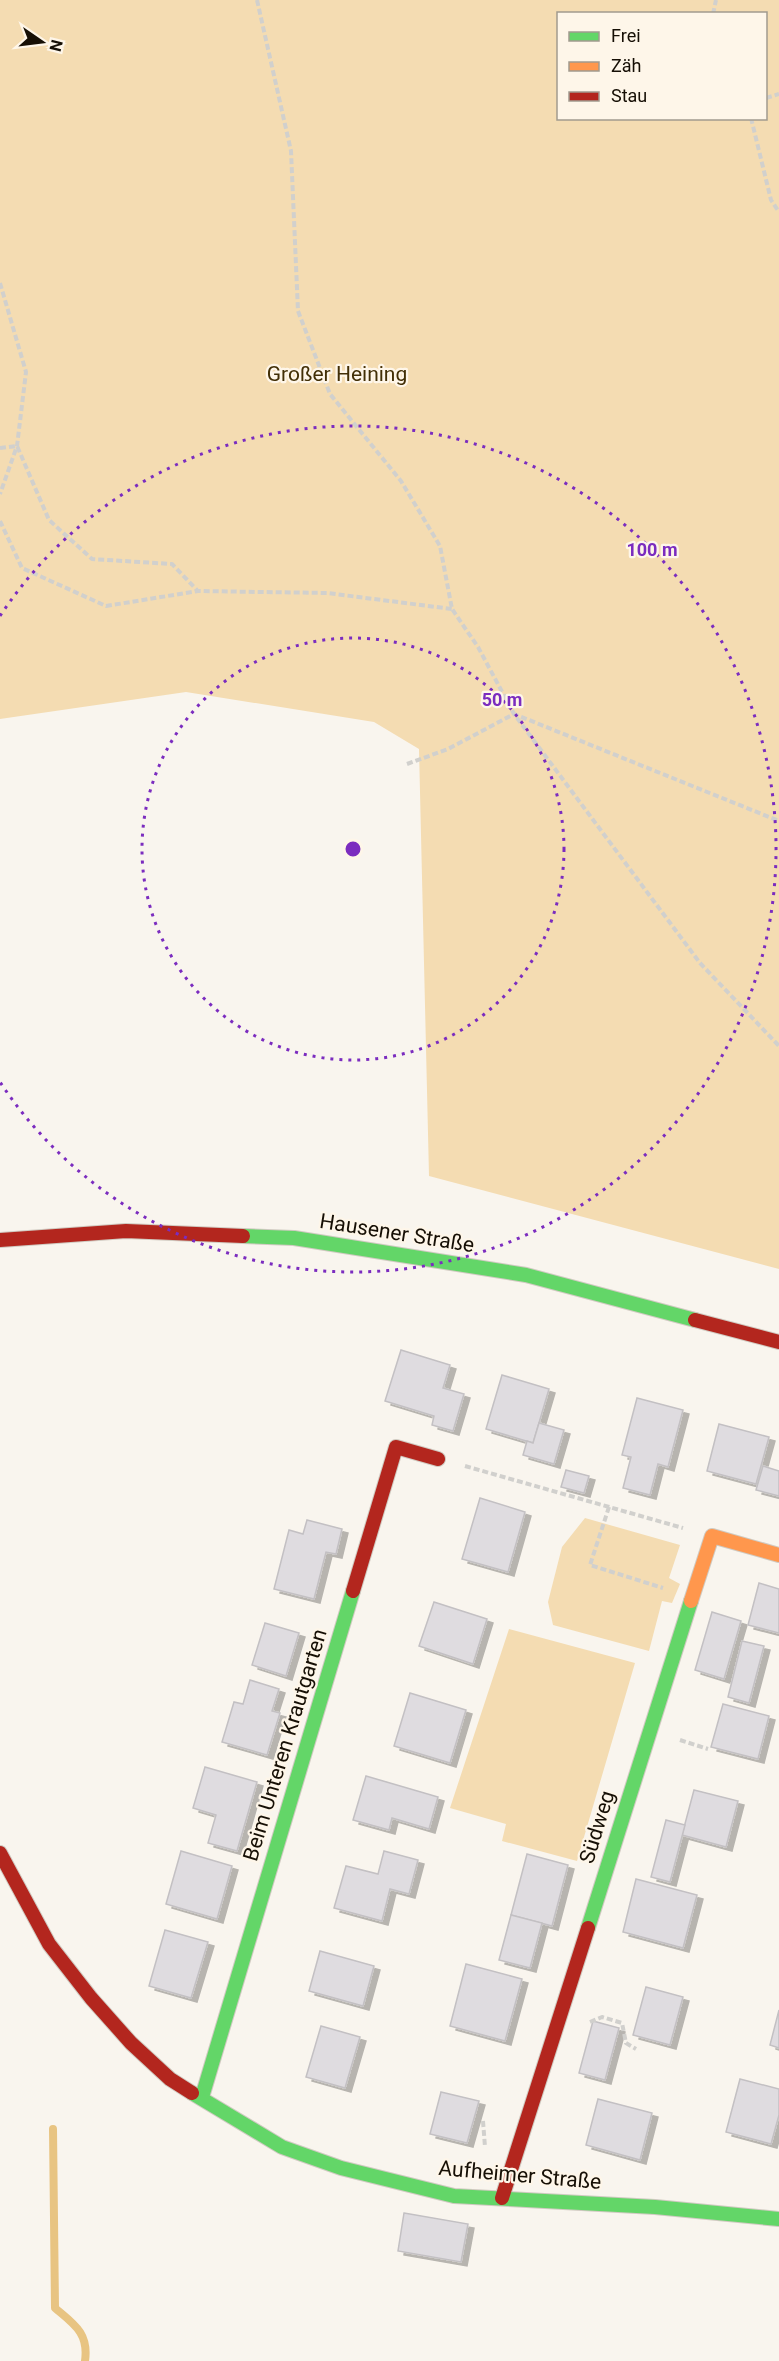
<svg xmlns="http://www.w3.org/2000/svg" width="779" height="2361" viewBox="0 0 779 2361" font-family="Roboto,sans-serif">
	<style>
		.green { fill: #f4dcb2; fill-rule: evenodd }
		.lines { fill: none; stroke-linecap: round; stroke-linejoin: round }
		.stream { stroke: #e8c482; stroke-width: 8 }
		.building { fill: #dfdce0; stroke: #c3c0c3; stroke-width: 1.5; filter: url(#shadow) }
		.fast-casing { stroke: #d0cac1; stroke-width: 16 }
		.slow-casing { stroke: #d0cac1; stroke-width: 16 }
		.jam-casing { stroke: #d0cac1; stroke-width: 16 }
		.path { stroke: #d1d0cd; stroke-width: 4; stroke-dasharray: 6 3; stroke-linecap: butt }
		.fast { stroke: #63d668; stroke-width: 14 }
		.slow { stroke: #ff974d; stroke-width: 14 }
		.jam { stroke: #b3261e; stroke-width: 14 }
		.ring { fill: none; stroke: #7b2cbf; stroke-width: 3; stroke-dasharray: 3 6 }
		.labels { text-anchor: middle; dominant-baseline: central; stroke-width: 4.5; stroke-linejoin: round; paint-order: stroke }
		.park-label { font-size: 21px; fill: #422f06; stroke: #fef6e9 }
		.street-label { font-size: 21px; fill: #160f05; stroke: #fef6e9 }
		.centre { fill: #7b2cbf; stroke: #fef6e9; stroke-width: 3 }
		.ring-label { font-size: 18px; text-anchor: middle; font-weight: bold; fill: #7b2cbf; stroke: #fef6e9; stroke-width: 4.5; stroke-linejoin: round; paint-order: stroke }
	</style>
	<defs>
		<filter id="shadow"><feDropShadow dx="6" dy="4" stdDeviation="0" flood-color="#0004"/></filter>
	</defs>
	<rect width="100%" height="100%" fill="#f9f5ee"/>
	<!-- green -->
	<g class="green">
		<path d="M0 0H779V1269L429 1176 419 749 374 722 186 692 0 719ZM558 14H766V118H558Z"/>
		<path d="M585 1518 680 1545 669 1578 680 1584 672 1603 662 1601 649 1651 553 1625 548 1602 562 1547Z"/>
		<path d="M509 1629 635 1663 577 1861 502 1841 506 1824 450 1808Z"/>
	</g>
	<g class="lines">
		<!-- stream -->
		<path class="stream" d="M53 2129 55 2308C74 2324 89 2333 85 2361"/>
	</g>
	<!-- building -->
	<g class="building">
		<path d="M401 1350 450 1365 443 1388 464 1394 453 1431 432 1425 434 1416 385 1401Z"/>
		<path d="M502 1375 549 1389 533 1443 486 1429Z"/>
		<path d="M637 1398 683 1410 668 1467 658 1464 650 1495 623 1488 631 1457 622 1455Z"/>
		<path d="M539 1423 564 1430 554 1464 523 1455 527 1441 533 1443Z"/>
		<path d="M719 1424 769 1437 756 1484 707 1471Z"/>
		<path d="M763 1466 779 1471V1496L756 1490Z"/>
		<path d="M566 1470 589 1476 584 1493 561 1487Z"/>
		<path d="M480 1498 525 1512 508 1572 462 1559Z"/>
		<path d="M307 1520 342 1529 336 1554 326 1552 314 1599 274 1589 289 1530 303 1534Z"/>
		<path d="M759 1583 779 1589V1633L748 1625Z"/>
		<path d="M434 1602 487 1619 473 1664 419 1646Z"/>
		<path d="M712 1612 741 1621 724 1679 695 1670Z"/>
		<path d="M265 1623 299 1633 286 1676 252 1665Z"/>
		<path d="M742 1641 764 1646 749 1703 728 1697Z"/>
		<path d="M250 1680 279 1689 272 1711 280 1713 267 1755 222 1742 234 1702 243 1704Z"/>
		<path d="M410 1693 466 1710 450 1763 394 1746Z"/>
		<path d="M723 1704 769 1716 758 1759 711 1747Z"/>
		<path d="M205 1767 257 1782 237 1851 208 1843 216 1815 193 1808Z"/>
		<path d="M366 1776 438 1797 429 1829 392 1818 389 1830 353 1820Z"/>
		<path d="M694 1790 738 1801 726 1847 682 1835Z"/>
		<path d="M666 1820 685 1825 670 1882 651 1877Z"/>
		<path d="M181 1851 232 1866 217 1919 166 1904Z"/>
		<path d="M384 1851 418 1860 409 1894 390 1889 382 1921 334 1908 346 1866 378 1874Z"/>
		<path d="M527 1854 568 1865 552 1926 511 1915Z"/>
		<path d="M636 1879 697 1895 683 1948 623 1932Z"/>
		<path d="M511 1915 542 1923 530 1968 499 1960Z"/>
		<path d="M165 1930 208 1942 191 1998 149 1986Z"/>
		<path d="M320 1951 374 1966 363 2006 309 1991Z"/>
		<path d="M466 1964 522 1979 505 2041 450 2026Z"/>
		<path d="M646 1987 683 1997 670 2045 633 2035Z"/>
		<path d="M779 2010V2048L770 2045Z"/>
		<path d="M593 2021 619 2028 605 2080 579 2073Z"/>
		<path d="M321 2026 360 2037 345 2088 306 2077Z"/>
		<path d="M740 2079 779 2089V2115L771 2144 726 2132Z"/>
		<path d="M441 2092 479 2101 467 2143 430 2134Z"/>
		<path d="M598 2099 652 2113 640 2160 586 2145Z"/>
		<path d="M404 2213 468 2224 461 2262 398 2251Z"/>
	</g>
	<g class="lines">
		<!-- fast casing -->
		<g class="fast-casing">
			<g id="fast">
				<path d="M243 1236 294 1238 526 1275 695 1320"/>
				<path d="M588 1928 691 1601"/>
				<path d="M192 2093 282 2147 341 2168 454 2196 655 2207 779 2219"/>
				<path d="M202 2097 353 1591"/>
			</g>
		</g>
		<!-- slow casing -->
		<g class="slow-casing">
			<path id="slow" d="M691 1601 712 1536 779 1555"/>
		</g>
		<!-- jam casing -->
		<g class="jam-casing">
			<g id="jam">
				<path d="M0 1240 126 1231 243 1236"/>
				<path d="M695 1320 779 1342"/>
				<path d="M353 1591 396 1447 438 1459"/>
				<path d="M0 1853 49 1944 91 1998 131 2043 170 2079 192 2093"/>
				<path d="M502 2198 588 1928"/>
			</g>
		</g>
		<!-- path -->
		<g class="path">
			<path d="M257 0 291 151 298 311 330 394 401 481 440 546 452 609 478 647 514 714 700 963 779 1046"/>
			<path d="M713 14 716 0"/>
			<path d="M766 98 779 94"/>
			<path d="M751 118 771 200 779 212"/>
			<path d="M0 283 26 372 17 446 0 494"/>
			<path d="M0 448 17 446 49 520 92 559 172 564 197 590"/>
			<path d="M0 521 22 568 106 606 198 591 327 593 452 609"/>
			<path d="M407 764 448 749 514 714 779 821"/>
			<path d="M465 1466 683 1528"/>
			<path d="M609 1507 590 1565 663 1588"/>
			<path d="M680 1740 708 1749"/>
			<path d="M590 2022 602 2017 622 2023 626 2043 636 2049"/>
			<path d="M483 2121 485 2147"/>
		</g>
		<!-- fast -->
		<use href="#fast" class="fast"/>
		<!-- slow -->
		<use href="#slow" class="slow"/>
		<!-- jam -->
		<use href="#jam" class="jam"/>
	</g>
	<!-- distance rings -->
	<g class="ring">
		<circle cx="353" cy="849" r="211"/>
		<path d="M0 616A423 423 0 1 1 0 1082"/>
	</g>
	<g class="labels">
		<!-- park labels -->
		<g class="park-label">
			<text x="337" y="374">Großer Heining</text>
		</g>
		<!-- street labels -->
		<g class="street-label">
			<text transform="translate(397 1233) rotate(9)">Hausener Straße</text>
			<text transform="translate(285 1745) rotate(-73)">Beim Unteren Krautgarten</text>
			<text transform="translate(597 1827) rotate(-73)">Südweg</text>
			<text transform="translate(520 2175) rotate(5)">Aufheimer Straße</text>
		</g>
	</g>
	<circle cx="353" cy="849" r="9" class="centre"/>
	<g class="ring-label">
		<text x="652" y="556">100 m</text>
		<text x="502" y="706">50 m</text>
	</g>
	<!-- legend -->
	<rect x="557" y="12" width="210" height="108" fill="#fef6e9" stroke="#a19a8e" stroke-width="1.5"/>
	<rect x="569" y="32" width="30" height="9" fill="#63d668" stroke="#a19a8e" stroke-width="1.5"/>
	<text x="611" y="42" font-size="18" fill="#160f05">Frei</text>
	<rect x="569" y="62" width="30" height="9" fill="#ff974d" stroke="#a19a8e" stroke-width="1.5"/>
	<text x="611" y="72" font-size="18" fill="#160f05">Zäh</text>
	<rect x="569" y="92" width="30" height="9" fill="#b3261e" stroke="#a19a8e" stroke-width="1.5"/>
	<text x="611" y="102" font-size="18" fill="#160f05">Stau</text>
	<!-- north arrow -->
	<g transform="translate(42 42) rotate(104)" stroke="#fef6e9" stroke-width="4.5" paint-order="stroke">
	<path d="M0-4.5L10 22L0 15L-10 22Z" fill="#160f05"/>
	<text y="-9" font-size="16" font-weight="bold" text-anchor="middle" fill="#160f05">N</text>
	</g>
</svg>
